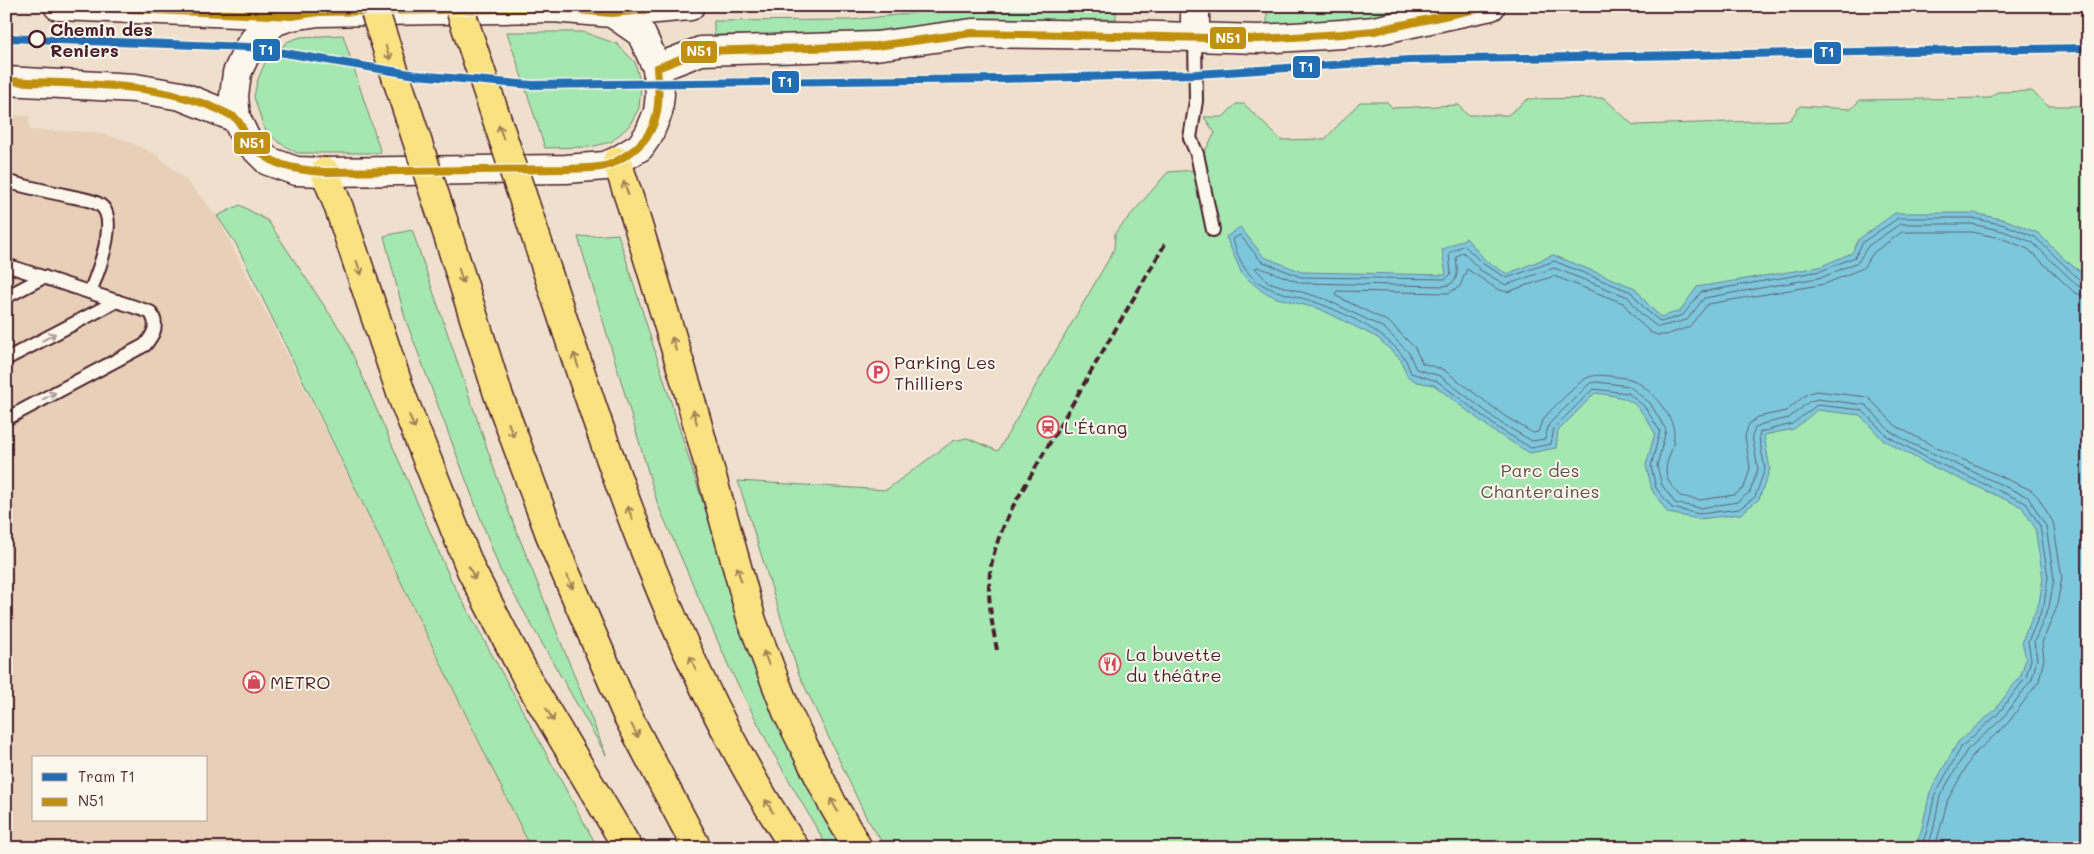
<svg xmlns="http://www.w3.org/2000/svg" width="2094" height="854" viewBox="0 0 2094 854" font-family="Mali,sans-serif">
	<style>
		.built { fill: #e7d0b7; fill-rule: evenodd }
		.green { fill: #a5e7b1; stroke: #78836e }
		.water { fill: #7dc7dd; stroke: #698496 }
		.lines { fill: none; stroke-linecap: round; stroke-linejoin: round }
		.shore { stroke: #5e6272; stroke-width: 1 }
		.service-casing { stroke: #4a1f2b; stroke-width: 16 }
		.secondary-casing { stroke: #4a1f2b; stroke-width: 31 }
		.motorway-casing { stroke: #4a1f2b; stroke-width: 31 }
		.service { stroke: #fbf7ec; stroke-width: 12 }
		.secondary { stroke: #fbf7ec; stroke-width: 28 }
		.motorway { stroke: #f8e281; stroke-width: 28 }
		.rail { stroke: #4a1f2b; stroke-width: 4; stroke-dasharray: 8 4; stroke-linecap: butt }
		.motorway-bridge-casing { stroke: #4a1f2b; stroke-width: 31; stroke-linecap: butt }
		.motorway-bridge { stroke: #f8e281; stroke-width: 28 }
		.bus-1-casing { stroke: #fbf7ec; stroke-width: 11 }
		.bus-1 { stroke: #c09010; stroke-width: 8 }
		.tram-1-casing { stroke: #fbf7ec; stroke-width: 11 }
		.tram-1 { stroke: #216eb4; stroke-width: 8 }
		.oneway { stroke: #a18056 }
		.oneway2 { stroke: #ab9695 }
		.stop-dot { fill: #fbf7ec; stroke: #4a1f2b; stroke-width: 2.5 }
		.labels { text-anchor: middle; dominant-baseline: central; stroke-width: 4; stroke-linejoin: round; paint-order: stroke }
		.stop-label { font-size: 18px; font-weight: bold; fill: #4a1f2b; stroke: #fbf7ec; text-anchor: start }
		.poi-label { font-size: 18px; fill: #4a1f2b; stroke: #fbf7ec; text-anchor: start }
		.park-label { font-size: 18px; fill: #61514c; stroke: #fbf7ec }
		.line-badge { stroke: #fbf7ec; stroke-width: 2 }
		.badge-label { font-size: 14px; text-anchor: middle; font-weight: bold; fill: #fff }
	</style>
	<rect width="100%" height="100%" fill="#efe0cd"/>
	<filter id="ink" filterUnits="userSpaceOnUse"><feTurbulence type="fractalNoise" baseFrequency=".02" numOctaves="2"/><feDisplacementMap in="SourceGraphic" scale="10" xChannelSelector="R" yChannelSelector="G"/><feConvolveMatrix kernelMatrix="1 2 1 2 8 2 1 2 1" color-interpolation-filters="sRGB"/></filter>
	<g filter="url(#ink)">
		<!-- built -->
		<path class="built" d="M6 115 30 116 29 130 95 132 126 140 155 154 186 180 217 216 347 473 531 848H6ZM34 758H206V820H34Z"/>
		<!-- green -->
		<g class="green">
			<path d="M976 6H1116V19L1024 20 867 35H714V21L851 20Z"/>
			<path d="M1267 6H1451L1388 21 1267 28Z"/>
			<path d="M507 32H583L617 44 635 62 641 86 639 108 629 126 611 142 590 147 545 148Z"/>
			<path d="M343 35 381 153H297L278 142 264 128 254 97 257 82 266 60 289 41 301 37Z"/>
			<path d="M2032 91 2048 106H2088V848H886L866 817 798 672 738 481 886 490 953 441 967 438 998 451 1110 257 1114 249 1115 233 1168 172 1194 170 1215 133 1204 117H1223L1236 104H1244L1281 140 1325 139 1360 102H1387L1393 108 1459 105 1467 115H1508L1528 99 1604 98 1633 125H1637L1790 120 1800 106 1851 109 1860 100 1987 98H1990L1997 92Z"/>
			<path d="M240 205 268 221 345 337 451 580 598 848H531L236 244 217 216Z"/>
			<path d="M412 230 509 512 606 755 500 570 405 318 384 236Z"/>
			<path d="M618 234 701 497 771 700 840 847 828 848 772 751 730 669 658 505 578 237Z"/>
		</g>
		<!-- water -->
		<path class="water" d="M1895 213H1973L2006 220 2038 233 2064 259 2082 273 2088 281V848H1915L1922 828 1930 792 1958 742 1994 711 2021 675 2026 659 2022 641 2039 603 2043 578 2035 528 2022 507 1927 464 1883 440 1860 415 1817 410 1794 429 1764 435 1770 469 1759 499 1741 514 1699 519 1668 513 1652 490 1646 465 1655 433C1635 400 1634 398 1595 393L1558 431 1556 448 1530 453 1495 432 1434 385 1417 382 1407 376 1401 360 1378 338 1320 309 1277 298 1262 291 1242 274 1226 237 1240 227 1264 257 1302 272 1446 275 1442 250 1466 238 1486 261 1507 274 1553 255 1635 288 1650 307 1661 317 1680 311 1697 287 1819 267 1852 253 1859 239Z"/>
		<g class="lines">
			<!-- shore -->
			<g class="shore">
				<path d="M1921 848 1927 830 1935 794 1962 746 1998 714 2026 677 2031 659 2028 642 2044 605 2048 577 2040 526 2026 503 1929 459 1887 436 1862 410 1817 405 1792 424 1760 432 1759 437 1765 469 1755 497 1739 509 1699 514 1672 508 1656 488 1651 466 1660 431 1644 406 1628 393 1593 389 1554 428 1551 444 1531 448 1498 428 1437 381 1411 373C1408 367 1407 360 1403 356 1384 332 1351 316 1323 305 1279 288 1247 296 1233 239L1240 235 1261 261 1301 277 1446 279 1451 274 1449 253 1464 245 1483 264 1507 278 1554 261 1631 292 1646 310 1661 322 1683 315 1701 292 1821 271 1855 257 1863 242 1898 218H1972L2005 225 2035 237 2082 282 2088 283"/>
				<path d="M1927 848 1933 831 1940 796 1967 750 2003 718 2032 679 2037 659 2034 642 2049 607 2054 579 2046 526 2028 497 1910 443 1890 431 1866 405 1817 399 1810 401 1789 418 1762 424 1755 428 1752 436 1758 469 1750 492 1737 502 1700 508 1675 503 1662 485 1657 466 1666 430 1650 403 1629 386 1597 382 1590 383 1549 424 1545 439 1532 441 1501 423 1440 376 1416 369 1409 353 1384 328 1325 299 1268 282 1255 268 1258 267 1301 283 1445 286C1461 282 1457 269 1456 257L1463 252 1480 270 1506 285 1554 268 1628 297 1642 315 1658 327 1687 320 1704 298 1823 277 1858 262 1868 246 1900 224H1972L2003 231 2032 242 2078 286 2088 289"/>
				<path d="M1935 848 1948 799 1973 755 2008 723 2039 681 2044 659 2042 643 2056 609 2062 578 2053 522 2038 497 2031 490 1935 447 1896 426 1868 397 1816 391 1807 394 1786 411 1758 417 1749 424 1745 436 1750 468 1744 488 1734 495 1700 500 1680 496C1652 467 1675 460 1674 433 1674 416 1648 386 1633 380 1628 378 1623 378 1618 377 1593 374 1589 373 1571 391 1559 403 1542 415 1538 432L1533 433 1506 417 1444 370 1422 363 1415 348 1389 322 1336 296 1335 293 1337 291 1449 293 1460 286 1467 269 1497 289 1507 292 1554 276 1623 303 1637 320 1650 332 1657 335H1666L1689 327 1708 304 1825 284 1863 268 1874 252 1902 232H1971L2001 238 2028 249 2075 293 2088 297"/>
			</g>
			<!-- service casing -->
			<g class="service-casing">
				<g id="service">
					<path d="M1195 38 1196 101 1190 138 1197 154 1213 230"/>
					<path d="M6 181C28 188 52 192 74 197 82 199 93 200 100 205 120 218 97 275 90 292"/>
					<path d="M6 265 150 312C160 325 153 335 145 345L6 419"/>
					<path d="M6 297 44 277"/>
					<path d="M6 359 117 301"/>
				</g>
			</g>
			<!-- secondary casing -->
			<g class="secondary-casing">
				<g id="secondary">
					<path d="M58 6 291 15"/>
					<path d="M1195 6V38"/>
					<path d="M553 8 612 13 641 33 657 68 660 94 658 112 649 134 640 147 617 161 605 166 566 169 325 172 296 171 268 161 246 139 236 118 234 96 237 73 249 47 256 37 276 21 292 16 318 12Z"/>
					<path d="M612 13 690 6"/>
					<path d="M657 68 701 51 876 46 972 33 1125 35 1259 39 1342 34 1374 31 1491 6"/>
					<path d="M6 81 135 88 181 96 236 118"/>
				</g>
			</g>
			<!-- motorway casing -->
			<g class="motorway-casing">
				<g id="motorway">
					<path d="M617 161 636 219 688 390 752 621 787 712 832 803 858 848"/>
					<path d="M325 172 339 208 403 399 471 570 529 682 628 848"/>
					<path d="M533 228C603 440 670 660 795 848"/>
					<path d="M446 229 498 394 555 548 627 715 697 848"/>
				</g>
			</g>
			<!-- service -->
			<use href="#service" class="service"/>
			<!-- secondary -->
			<use href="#secondary" class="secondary"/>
			<!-- motorway -->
			<use href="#motorway" class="motorway"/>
			<!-- rail -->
			<path class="rail" d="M997 650C985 588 984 566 1012 508L1165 244"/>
			<!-- motorway-bridge casing -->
			<g class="motorway-bridge-casing">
				<g id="motorway-bridge">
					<path d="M373 6 446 229"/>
					<path d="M459 6 533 228"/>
				</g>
			</g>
			<!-- motorway-bridge -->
			<use href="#motorway-bridge" class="motorway-bridge"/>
			<!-- bus-1 casing -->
			<g class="bus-1-casing">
				<g id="bus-1">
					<path d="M64 6 292 16 318 12 553 8 612 13 687 6"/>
					<path d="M6 81C82 85 165 80 234 117 240 120 244 133 248 139 267 166 295 170 325 172L566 169C578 168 593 169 605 166 612 164 619 160 625 156 660 135 661 105 657 68L701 51 876 46 972 33 1259 39 1342 34 1374 31 1490 6"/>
				</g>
			</g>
			<!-- bus-1 -->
			<use href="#bus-1" class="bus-1"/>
			<!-- tram-1 casing -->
			<g class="tram-1-casing">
				<path id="tram-1" d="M6 38 249 47 416 75 532 85 999 79 1197 74 1409 60 2088 48"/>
			</g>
			<!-- tram-1 -->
			<use href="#tram-1" class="tram-1"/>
		</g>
		<!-- one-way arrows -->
		<defs><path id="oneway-shaft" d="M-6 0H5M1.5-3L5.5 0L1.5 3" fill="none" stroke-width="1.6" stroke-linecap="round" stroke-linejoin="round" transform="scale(1.25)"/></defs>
		<g class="oneway">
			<use href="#oneway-shaft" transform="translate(388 53) rotate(72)"/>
			<use href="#oneway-shaft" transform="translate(501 132) rotate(-109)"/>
			<use href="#oneway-shaft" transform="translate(626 188) rotate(-109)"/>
			<use href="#oneway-shaft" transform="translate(359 268) rotate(71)"/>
			<use href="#oneway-shaft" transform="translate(461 276) rotate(73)"/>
			<use href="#oneway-shaft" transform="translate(674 344) rotate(-107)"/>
			<use href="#oneway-shaft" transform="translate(576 360) rotate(-108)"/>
			<use href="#oneway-shaft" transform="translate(695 417) rotate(-106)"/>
			<use href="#oneway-shaft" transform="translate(412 422) rotate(68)"/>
			<use href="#oneway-shaft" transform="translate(511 430) rotate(70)"/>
			<use href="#oneway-shaft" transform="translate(630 513) rotate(-112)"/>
			<use href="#oneway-shaft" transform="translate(472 573) rotate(64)"/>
			<use href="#oneway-shaft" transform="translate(739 574) rotate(-106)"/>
			<use href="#oneway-shaft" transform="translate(570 582) rotate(67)"/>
			<use href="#oneway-shaft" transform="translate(766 658) rotate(-111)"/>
			<use href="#oneway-shaft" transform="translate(693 663) rotate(-114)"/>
			<use href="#oneway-shaft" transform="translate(550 715) rotate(59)"/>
			<use href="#oneway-shaft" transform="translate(635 731) rotate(62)"/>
			<use href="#oneway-shaft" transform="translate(834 805) rotate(-119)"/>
			<use href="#oneway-shaft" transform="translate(769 806) rotate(-120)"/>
		</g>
		<g class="oneway2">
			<use href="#oneway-shaft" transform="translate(49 337) rotate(-28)"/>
			<use href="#oneway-shaft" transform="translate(49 396) rotate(-28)"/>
		</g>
	</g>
	<!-- icons -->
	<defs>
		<g id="parking-ring" transform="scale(1.125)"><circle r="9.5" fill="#fbf7ec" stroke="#d1495b" stroke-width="1.5"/><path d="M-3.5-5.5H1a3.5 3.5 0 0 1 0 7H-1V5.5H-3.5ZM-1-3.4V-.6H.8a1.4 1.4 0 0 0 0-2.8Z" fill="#d1495b"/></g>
		<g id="station-ring" transform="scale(1.125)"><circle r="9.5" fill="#fbf7ec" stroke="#d1495b" stroke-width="1.5"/><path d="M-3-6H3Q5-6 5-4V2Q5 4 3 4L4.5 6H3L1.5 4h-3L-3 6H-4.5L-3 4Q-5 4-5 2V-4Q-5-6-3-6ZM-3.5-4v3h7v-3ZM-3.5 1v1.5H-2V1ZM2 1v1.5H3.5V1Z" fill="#d1495b"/></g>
		<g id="restaurant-ring" transform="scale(1.125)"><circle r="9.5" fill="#fbf7ec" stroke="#d1495b" stroke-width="1.5"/><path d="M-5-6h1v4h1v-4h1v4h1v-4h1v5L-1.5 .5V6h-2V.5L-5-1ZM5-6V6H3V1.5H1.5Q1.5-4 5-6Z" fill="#d1495b"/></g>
		<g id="shop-ring" transform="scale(1.125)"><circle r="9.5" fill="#fbf7ec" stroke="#d1495b" stroke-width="1.5"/><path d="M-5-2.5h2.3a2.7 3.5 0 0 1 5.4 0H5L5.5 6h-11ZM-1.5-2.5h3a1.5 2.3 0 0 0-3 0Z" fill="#d1495b"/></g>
	</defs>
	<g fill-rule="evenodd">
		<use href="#parking-ring" x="878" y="372"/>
		<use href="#station-ring" x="1048" y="427"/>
		<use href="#restaurant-ring" x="1110" y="664"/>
		<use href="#shop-ring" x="254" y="682"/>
	</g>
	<!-- markers -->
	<circle class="stop-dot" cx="37" cy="39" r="8"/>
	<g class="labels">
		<!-- stop labels -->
		<g class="stop-label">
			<text x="50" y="29">Chemin des<tspan x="50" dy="21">Reniers</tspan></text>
		</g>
		<!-- poi labels -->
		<g class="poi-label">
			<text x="894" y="362">Parking Les<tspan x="894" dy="21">Thilliers</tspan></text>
			<text x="1064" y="427">L'Étang</text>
			<text x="1126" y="654">La buvette<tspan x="1126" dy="21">du théâtre</tspan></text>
			<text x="270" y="682">METRO</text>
		</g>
		<!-- park labels -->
		<g class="park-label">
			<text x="1540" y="470">Parc des<tspan x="1540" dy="21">Chanteraines</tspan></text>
		</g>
	</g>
	<g class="line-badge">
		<rect x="1209" y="26" width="38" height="24" rx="5" fill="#c09010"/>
		<rect x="252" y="38" width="29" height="24" rx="5" fill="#216eb4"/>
		<rect x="680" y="40" width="38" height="24" rx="5" fill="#c09010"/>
		<rect x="1813" y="41" width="29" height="24" rx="5" fill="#216eb4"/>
		<rect x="1292" y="55" width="29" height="24" rx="5" fill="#216eb4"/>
		<rect x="771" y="70" width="29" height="24" rx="5" fill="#216eb4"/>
		<rect x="233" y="131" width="38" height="24" rx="5" fill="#c09010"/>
	</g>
	<g class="badge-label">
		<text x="1228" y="43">N51</text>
		<text x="266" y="55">T1</text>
		<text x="699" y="56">N51</text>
		<text x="1827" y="57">T1</text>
		<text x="1306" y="72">T1</text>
		<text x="785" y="87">T1</text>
		<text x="252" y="148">N51</text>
	</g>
	<!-- margin -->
	<rect width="2094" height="854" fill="none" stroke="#fbf7ec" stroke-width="25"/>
	<rect x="12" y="12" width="2069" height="829" fill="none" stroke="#4a1f2b" stroke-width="2" filter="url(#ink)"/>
	<!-- legend -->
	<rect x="32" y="756" width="175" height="65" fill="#fbf7ec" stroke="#b4a19f"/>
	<rect x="42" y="773" width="25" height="8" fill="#216eb4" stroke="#b4a19f"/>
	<text x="78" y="782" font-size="15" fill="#4a1f2b">Tram T1</text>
	<rect x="42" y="798" width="25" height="8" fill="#c09010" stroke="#b4a19f"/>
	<text x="78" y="806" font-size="15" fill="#4a1f2b">N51</text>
</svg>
